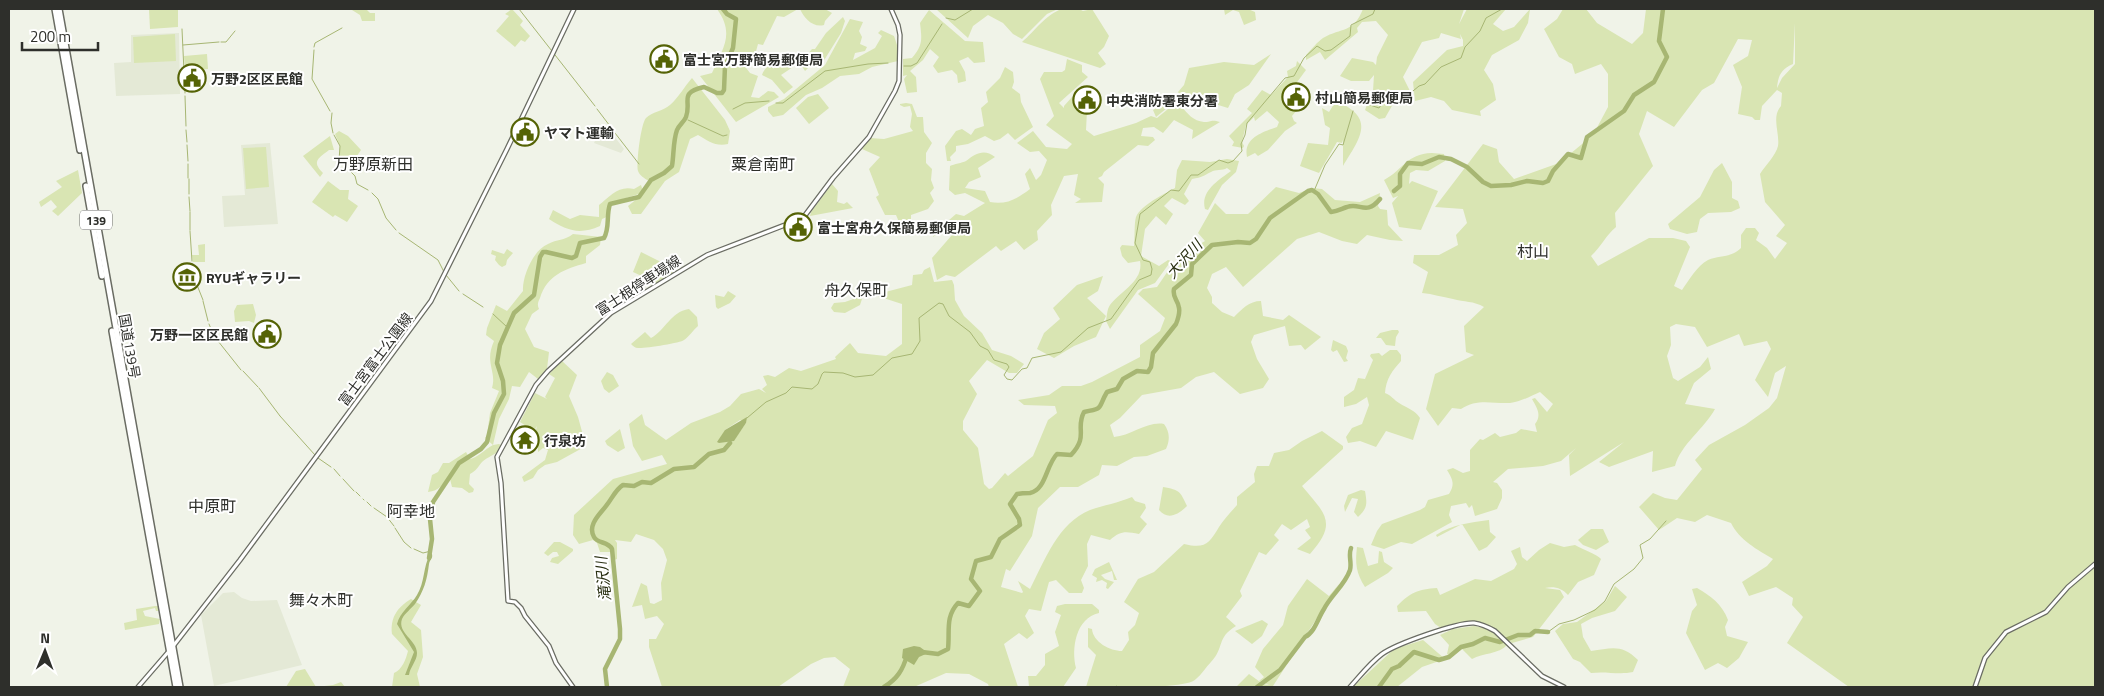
<svg xmlns="http://www.w3.org/2000/svg" width="2104" height="696" viewBox="0 0 2104 696" font-family="'Titillium Web','Noto Sans JP',sans-serif">
	<style>
		.built { fill: #e4e9d6 }
		.green { fill: #d9e5b3; fill-rule: evenodd }
		.water { fill: #a7b673 }
		.lines { fill: none; stroke-linecap: round; stroke-linejoin: round }
		.stream { stroke: #a7b673; stroke-width: 1 }
		.river { stroke: #a7b673; stroke-width: 4.5 }
		.secondary-casing { stroke: #6a6c63; stroke-width: 5.5 }
		.highway-casing { stroke: #6a6c63; stroke-width: 8 }
		.secondary { stroke: #fff; stroke-width: 3 }
		.highway { stroke: #fff; stroke-width: 5 }
		.labels { text-anchor: middle; dominant-baseline: central; stroke-width: 4; stroke-linejoin: round; paint-order: stroke }
		.shield { fill: #fff; stroke: #6d6d6b; stroke-width: 1 }
		.shield-label { font-size: 12px; font-weight: bold; fill: #2e2f2b }
		.poi-label { font-size: 14px; font-weight: bold; fill: #2e2f2b; stroke: #fff; text-anchor: start }
		.street-label { font-size: 14px; fill: #2e2f2b; stroke: #fff }
		.water-label { font-size: 15px; font-style: italic; fill: #282e10; stroke: #fff }
		.quarter-label { font-size: 16px; fill: #2e2f2b; stroke: #fff }
	</style>
	<rect width="100%" height="100%" fill="#f0f3e8"/>
	<!-- built -->
	<g class="built">
		<path d="M179 33 180 94 116 96 114 63 131 62V35Z"/>
		<path d="M600 129 614 136 624 149 621 153 594 143Z"/>
		<path d="M270 143 278 224 224 227 222 196 245 195 241 145Z"/>
		<path d="M234 592 242 598 251 601 277 600 302 665 214 686 201 615 223 593Z"/>
	</g>
	<!-- green -->
	<g class="green">
		<path d="M149 9H178V27L150 29Z"/>
		<path d="M366 9 370 13H375V21H362L360 15 352 10Z"/>
		<path d="M512 9 523 21 520 25 530 36 525 42 521 40 515 47 496 31 509 16 505 14Z"/>
		<path d="M717 9H798L784 17 777 16 763 45 758 44 755 55 745 59 743 64 750 73 758 76 751 97 759 98 768 91 774 92 779 97 736 122 700 76 712 73C723 48 735 34 717 9Z"/>
		<path d="M800 9H825L832 13 825 21 824 25C813 28 804 18 800 9Z"/>
		<path d="M936 9H1058L1047 14 1022 39 1013 34 1003 23 988 15 973 26 968 38Z"/>
		<path d="M1062 9H1079L1083 11 1092 9 1109 36 1104 47 1098 53 1106 64 1100 68 1022 42C1035 31 1046 14 1062 9Z"/>
		<path d="M1224 9H1248L1255 12 1256 20 1244 25 1239 12 1233 10 1225 15Z"/>
		<path d="M1363 9H1464L1459 24 1467 9H1506L1493 24 1503 31 1514 27 1530 9 1528 23 1519 40 1492 55 1484 70 1493 84 1496 100 1480 111 1481 116 1452 110 1444 101 1431 97 1415 101 1413 82 1447 50 1463 46V40L1460 34 1461 39 1441 33 1439 38 1422 42 1403 77 1412 95 1393 96 1390 98 1393 104 1385 118 1379 119 1365 110 1371 94 1385 107 1373 91 1374 75 1369 81H1351L1340 76 1352 58 1373 62 1376 65 1377 57 1388 35 1376 21 1362 22 1357 28 1358 32 1325 60 1320 52 1306 60V55C1311 50 1317 42 1323 38 1342 27 1353 34 1363 9Z"/>
		<path d="M1563 9H1586L1597 23 1632 44 1643 33 1646 9H2095V687H1849L1787 643 1803 617 1792 605 1793 598 1776 587 1749 596 1742 582 1767 566 1773 559C1758 550 1739 540 1731 523L1707 515 1695 522 1677 518 1659 530 1639 507 1653 493 1665 498 1677 500 1702 469 1695 460 1709 445 1745 425 1769 408 1777 398 1786 366 1775 373 1768 397 1755 380 1771 349 1767 341 1744 346 1739 334 1707 347 1695 327 1676 324 1670 327 1671 345 1667 356 1673 378 1678 381 1700 367 1708 357 1711 369 1694 383 1685 404 1715 409C1704 429 1681 444 1675 466L1652 472 1653 451 1609 467 1599 462 1624 442 1570 476 1569 455 1576 448 1561 461 1543 466 1508 469 1493 482 1497 483 1502 490V498L1497 509 1475 516 1472 505 1469 508 1466 503 1451 506 1449 515 1452 522 1412 544 1401 542 1384 549 1371 545 1377 531 1382 524 1420 510 1425 507 1428 500 1449 494C1455 484 1453 480 1447 470L1453 468 1463 473 1470 471V450L1480 439 1483 440 1495 433 1500 437 1516 433 1521 429 1537 432 1535 424C1542 415 1537 408 1532 399L1535 398 1547 412 1553 404 1540 392C1531 396 1520 402 1510 403 1493 404 1477 398 1461 409L1452 408 1438 426 1426 409 1435 374 1474 355 1466 352 1464 326 1484 307C1474 301 1464 302 1453 299 1442 297 1433 294 1422 293L1428 272 1413 263 1414 255H1439L1458 245 1456 235 1467 223 1463 209 1435 207 1483 144 1497 149 1499 162 1514 179 1559 163 1593 135 1608 107V74L1601 64 1575 74 1572 64 1559 57 1544 29 1557 19ZM1795 23V64L1782 78 1777 88C1778 76 1781 69 1793 64ZM1738 39 1752 40 1748 56 1733 65 1742 87 1738 114 1752 117 1755 120H1760L1762 106 1777 90 1782 93 1781 106C1771 117 1780 133 1778 146 1776 155 1765 166 1760 174L1765 202 1785 225 1776 236 1787 243 1775 259 1767 248 1756 240 1759 233 1755 228H1746L1741 235V248C1731 258 1720 255 1708 260 1697 266 1689 280 1682 290L1674 286 1690 247 1686 241 1673 238H1649L1598 266 1591 256C1601 247 1606 235 1616 227L1615 213 1653 166 1639 134 1647 111 1674 127 1702 90 1714 83Z"/>
		<path d="M929 10 965 41 983 42 985 62 974 63 968 57 959 61 965 72 966 81 958 83 957 75 952 70 938 73 933 66 939 57 930 49 923 60 910 71 916 77 917 92 907 93 904 79 907 75 903 76V59L912 58C923 45 922 40 920 23Z"/>
		<path d="M843 17 845 21 841 33 823 62 817 59 805 71 800 63 812 49H815L826 33Z"/>
		<path d="M850 19 863 22 859 31 862 37 860 44 867 47 865 51 855 53 853 60 875 48 882 36 878 33 881 30 894 36 898 48V61L872 67 859 74 840 76 822 88 806 95 783 115 773 117 768 111V107L784 99 825 65Z"/>
		<path d="M175 34 176 61 134 63 133 37Z"/>
		<path d="M207 54 208 69 185 71 184 56Z"/>
		<path d="M1271 54 1249 85 1235 94 1228 108 1215 104 1212 93 1182 99 1178 92 1184 85 1189 68 1224 62 1254 65Z"/>
		<path d="M782 55 793 67 781 75 793 87 784 94 772 80 762 75C764 68 771 63 779 61Z"/>
		<path d="M1067 59 1082 65V72L1088 77 1059 103 1064 108V106L1072 97 1087 111 1086 130 1094 136 1136 123 1151 116 1157 118 1168 109 1181 106C1188 114 1193 121 1204 122 1211 122 1211 119 1220 122L1192 139 1193 130 1174 120 1163 133 1154 127 1143 128 1141 136 1153 137 1155 140 1148 146 1138 145 1104 172 1102 176 1098 178 1104 184 1102 202 1075 203 1081 199 1074 195 1078 174 1064 176 1051 205 1052 215 1037 231 1038 240 1024 250 1016 241 1001 251 996 246 955 277 946 275 937 280 932 258 952 235 947 227 933 237 934 233 956 214 964 216 985 203 965 193 955 195 949 190 950 166C954 164 962 163 966 161 975 154 984 148 995 157L978 168 981 177 969 182 965 188 985 191 990 202C1006 205 1017 199 1030 189L1025 174 1030 168 1036 180 1041 175 1047 160 1039 151 1030 152 1017 143 1033 131 1046 147 1067 149 1072 144 1046 125 1054 116 1040 79 1044 72H1062L1065 70Z"/>
		<path d="M1297 61 1306 70C1297 83 1284 94 1297 110L1292 116 1294 121 1297 123 1285 131 1268 150 1258 156 1255 153 1247 157C1243 138 1263 132 1277 127L1279 122 1267 111 1255 121 1254 117 1246 125 1242 142 1244 146 1243 148 1232 146 1234 142 1229 136 1252 113 1247 109 1262 90 1271 95 1288 77 1287 71 1296 66Z"/>
		<path d="M1005 67 1013 72 1014 82 1012 88 1020 94 1021 102 1033 127 1015 140 1008 133 1000 139 994 141 985 136 968 144 956 146V151L950 157 951 161H947L945 146 956 131 962 129 971 135 975 129 984 126 981 108 988 102 986 92 1000 78Z"/>
		<path d="M692 78 725 120 730 131 728 144C716 147 708 141 698 135L690 139 679 172 665 181 641 214H632L628 206 642 195 649 181C644 178 640 176 638 171 636 163 641 123 646 118 652 112 663 111 670 105 678 98 685 86 692 78Z"/>
		<path d="M818 94 829 108 809 124 796 108 808 97Z"/>
		<path d="M1174 98 1181 104 1167 108 1156 117 1153 110Z"/>
		<path d="M1336 101C1376 118 1361 137 1343 166V140L1342 143 1337 142 1319 173 1300 166 1308 143 1328 145 1330 128 1325 125 1322 108 1329 112Z"/>
		<path d="M906 103 912 104 917 117H923L924 132 932 143 926 153V163L932 169 931 180 934 188 930 193 934 201 928 209 911 215V219L899 222 896 215H885L876 197 879 195 869 169 880 157 862 149 870 138 884 139 913 131 910 127 912 114 910 106 904 107 900 105V104Z"/>
		<path d="M339 131 348 136 361 150 348 169 339 159 340 146 335 134Z"/>
		<path d="M330 136 334 150H329C319 158 311 161 323 173L320 177 303 156Z"/>
		<path d="M266 147 269 187 246 189 243 148Z"/>
		<path d="M1432 153 1444 154 1445 161 1428 171 1416 170 1410 173 1409 184 1412 181 1438 191 1421 230 1399 227 1392 203 1398 196 1393 198 1384 180C1403 170 1406 154 1432 153Z"/>
		<path d="M1227 159 1239 161 1236 172 1222 185 1208 210 1205 209C1200 191 1219 180 1231 171L1227 168C1222 171 1216 169 1211 172 1203 176 1203 177 1192 179L1184 194 1189 201 1185 205 1172 198 1164 206 1173 214 1166 225 1156 216 1145 229 1141 256 1159 266 1168 260 1171 261 1155 283 1138 290 1110 329 1106 321C1107 316 1107 309 1110 305 1120 291 1144 281 1140 261L1128 263 1122 256 1120 248 1122 245 1134 246C1135 238 1134 223 1136 217 1141 205 1164 194 1175 188L1177 170 1182 160 1210 162Z"/>
		<path d="M1722 163 1732 182V198L1738 201 1740 208 1731 212 1708 213 1700 219 1697 232 1687 234 1670 229 1668 224 1700 197 1714 170Z"/>
		<path d="M78 170 82 193 58 216 52 211 57 207 51 200 41 207 39 202 62 187 56 181Z"/>
		<path d="M328 181 340 190H349L348 199 358 206 347 222 335 215 333 217 312 202Z"/>
		<path d="M832 184 838 191 837 202 844 204 847 202 853 208 810 216 811 212Z"/>
		<path d="M641 185 643 191 639 194 610 203 609 216 602 219 600 226C580 235 567 231 549 219L553 210 570 219 580 215 599 217V205C610 196 619 185 634 189Z"/>
		<path d="M1276 187 1299 193 1312 188 1322 189 1335 200 1360 202 1380 193 1378 206 1380 209 1387 210 1388 225 1403 241 1390 240 1367 235 1357 244 1342 241 1319 232 1297 239 1243 287 1226 267 1212 274 1207 288 1212 297V303L1222 312 1234 317C1242 309 1249 301 1261 301L1263 316 1283 320 1289 315 1321 337 1305 350 1301 345 1289 346 1285 326 1254 335 1251 342 1257 359 1269 379 1263 388 1240 394 1214 372 1196 377 1181 388 1142 395 1120 418 1110 425 1114 437C1131 436 1147 421 1164 424 1170 432 1170 440 1166 449L1147 456 1134 457 1117 466 1102 465 1099 475 1078 487H1060L1038 508 1032 536 1010 571 1006 569 1001 587 1022 593 1023 592 1018 581 1030 589C1045 560 1058 523 1090 510 1104 505 1118 503 1132 497L1135 501 1145 504 1146 508 1140 517 1147 524 1139 534C1125 531 1120 531 1110 540L1091 535 1087 544 1088 566 1081 580 1084 588 1082 593H1069L1056 580 1049 582 1041 611 1029 609 1025 616 1034 633 1027 639 1019 633 1004 644 1018 687H989L988 684 969 674 946 673 914 687H843L850 669 835 657 824 658 811 664 778 687H662L649 647V639H656L664 624 657 616 645 619 642 605 632 607 641 583 647 586 650 603 654 604 662 600 661 583 667 560 663 549 654 540 636 534 631 542 615 540 617 543V559L614 560 611 552H600L597 543 593 540 579 544 573 535 574 515 613 479 667 464 662 455 642 461 633 446 629 424 642 414 645 425 666 440 691 423 720 412 730 406 741 394 759 389 766 393 762 389 767 385 763 376 768 375 775 377 789 368 801 371 836 359 835 357 850 343 858 353 886 356 902 344V304L874 295 912 285 913 275 922 274 924 270 930 267 934 282 952 280 954 285 955 300 964 316 982 333 992 350 1011 356 1024 364 1017 373H1009L987 360 969 381 977 394 963 421V430L978 448 984 484 989 489 992 488 1005 473 1008 476 1033 456 1048 420 1057 413 1055 406 1024 405 1018 400 1049 395 1062 386H1081L1092 382 1140 357V345L1160 331 1165 318 1138 294 1143 289 1157 287 1170 268 1191 252 1193 248 1205 241 1198 233 1215 203 1226 214H1248ZM740 420 746 423 734 440 725 430Z"/>
		<path d="M573 234 601 237 600 245 586 256V263C565 269 547 275 540 298 538 302 537 305 539 309L532 314 525 329 534 347 549 352 547 369 538 379 529 372 520 387 512 386 509 399 499 419 493 445 499 444 504 447C497 454 487 457 482 462 478 467 476 471 470 474L469 484 474 489 473 492 469 493 462 488 452 487 449 475C444 484 439 491 428 492L432 475 438 472 443 463H449L466 452 470 459C477 458 485 449 493 445L485 438 487 435 490 413 499 391 492 388C497 371 484 363 494 341L486 335 487 328 496 305 507 311 523 291C522 277 533 250 548 244 557 239 564 241 573 234Z"/>
		<path d="M205 244V262H193L192 255H199L198 245Z"/>
		<path d="M507 249 513 253 507 260 506 265 502 267 499 265 495 260 496 256 491 254 492 250 504 254Z"/>
		<path d="M641 252 665 264 673 273 653 286 649 284 650 280 633 272Z"/>
		<path d="M1103 276 1098 291 1087 298 1106 316 1096 337 1074 346 1054 358 1037 349 1044 333 1060 319 1053 308 1077 285Z"/>
		<path d="M728 291 736 296 730 303 718 309 716 307 715 295 724 297Z"/>
		<path d="M859 297 862 299 860 305 845 313 834 312 831 308 834 303 845 302Z"/>
		<path d="M253 304 256 315 254 323 249 321 235 322 234 311 237 305Z"/>
		<path d="M689 309 697 317 698 326C693 330 689 337 684 340 681 343 642 349 638 348 635 348 633 346 631 344L645 332 651 338C666 330 670 312 689 309Z"/>
		<path d="M1392 330H1398L1399 332 1396 337 1395 346 1386 345 1381 338H1376L1380 333Z"/>
		<path d="M1333 340 1346 346 1348 351 1346 358 1348 361 1344 362 1337 350 1333 352 1331 350Z"/>
		<path d="M1390 350H1397L1401 355V361C1392 371 1386 379 1385 393 1391 395 1394 400 1399 403 1408 409 1414 409 1420 418L1413 440 1386 431 1376 447 1360 441 1348 443 1346 437 1352 428 1362 424 1369 405 1367 397 1356 404 1344 407V397L1354 390 1358 378 1365 379 1373 360 1370 356 1371 354 1379 353 1382 356Z"/>
		<path d="M562 361 577 375 569 396 578 417 586 446 557 462 545 465 538 470 533 478 524 482 522 477 545 460 548 450 543 448 538 452V441L534 437 537 426 534 431 520 422 535 393 547 399 545 397 555 378 549 374Z"/>
		<path d="M607 372 613 375 619 386 609 393 604 389 601 381Z"/>
		<path d="M620 429 625 448 618 452 607 445 605 441Z"/>
		<path d="M1322 431 1343 446V449L1302 486C1324 513 1339 522 1310 554L1297 549 1311 538 1305 530 1310 527 1307 519 1291 530 1282 524 1274 535 1279 540 1266 555 1259 552 1240 591 1242 596 1226 617 1236 626C1216 638 1225 647 1211 662 1206 667 1202 674 1196 679 1186 690 1105 687 1086 687L1096 655 1088 647V628L1092 629C1093 642 1110 651 1122 651L1129 640 1128 632 1135 625 1139 613 1124 602 1138 579 1154 572 1184 544C1205 549 1209 544 1219 527 1224 519 1231 512 1237 505V497L1255 482 1254 474 1257 466H1269L1274 453 1289 450 1302 441Z"/>
		<path d="M1163 487C1180 490 1180 491 1187 506 1179 514 1168 521 1159 510Z"/>
		<path d="M1361 490 1365 491C1367 503 1368 508 1358 517L1354 512 1358 499 1352 498 1345 512 1344 506 1348 495Z"/>
		<path d="M1489 520 1490 532 1496 537 1487 547 1479 551 1462 524 1437 537 1436 535C1453 524 1469 523 1489 520Z"/>
		<path d="M1591 529H1603L1609 542 1596 550 1583 545 1578 540Z"/>
		<path d="M554 542H560L573 549V551L558 564 550 562 552 558 559 556 557 552H553L548 556 544 553Z"/>
		<path d="M1550 543 1564 547 1575 545C1583 550 1597 554 1601 559L1594 575 1578 582 1568 595C1562 588 1554 586 1545 588L1560 590 1564 597 1533 637 1512 643C1486 620 1473 617 1441 628L1435 624 1426 611 1398 612 1397 606C1410 593 1418 589 1437 588L1440 595 1475 579 1491 581 1514 569 1517 564 1511 551 1520 547 1522 557 1527 561 1539 550Z"/>
		<path d="M1357 547 1363 548 1368 566 1378 563 1379 551 1382 552 1384 562 1393 568 1388 573 1365 587C1356 573 1355 563 1357 547Z"/>
		<path d="M1109 562 1117 580H1114L1112 571 1101 575 1105 579 1114 582 1108 589 1106 588 1107 583 1102 580 1096 582 1097 578 1092 575 1095 569Z"/>
		<path d="M1307 579 1329 596 1339 584 1273 686 1274 687H1236L1249 674 1263 684 1269 685 1259 681 1264 677 1255 667 1263 649 1283 625 1288 606Z"/>
		<path d="M1615 586 1627 597 1615 611 1592 618 1581 624 1583 637 1591 651C1612 648 1622 644 1638 660L1633 672C1619 675 1606 671 1591 673L1580 662 1573 659 1555 631 1563 624 1577 622 1606 601Z"/>
		<path d="M1697 588C1711 596 1722 604 1728 620L1725 627 1727 636 1748 642 1739 658 1727 668 1718 663 1705 670 1686 633 1692 611 1697 605 1692 589Z"/>
		<path d="M411 599 421 605 411 622 421 630 423 657 417 674 420 687H392L394 673C402 670 406 659 408 651L392 634C390 617 398 607 411 599Z"/>
		<path d="M1065 604H1092L1099 610V613C1076 618 1071 648 1076 668L1063 687H1029L1028 676H1036L1045 665V654L1059 646 1055 632 1061 615 1055 612 1057 606Z"/>
		<path d="M155 606H159L160 611H156L155 608 143 611 145 616 160 619 159 624 125 630 124 623 137 620 136 609Z"/>
		<path d="M1262 620 1268 624 1262 636 1252 644 1235 631Z"/>
		<path d="M1474 626 1490 629 1507 645C1499 654 1483 653 1472 659L1462 649 1451 657 1447 654 1449 645 1440 635 1453 629Z"/>
		<path d="M1423 640 1445 659 1422 667 1397 687H1353L1394 649Z"/>
		<path d="M305 669 316 687 333 685 341 682 345 687H286L296 671Z"/>
	</g>
	<!-- water -->
	<g class="water">
		<path d="M747 417 746 423 734 441 719 443 717 442 725 430Z"/>
		<path d="M430 554H432C433 559 430 559 429 564 427 580 424 591 415 604 411 609 405 613 402 619 397 633 417 640 417 653 417 661 410 667 409 675H405L414 652 397 624C400 612 411 605 417 595 425 582 423 567 430 554Z"/>
		<path d="M914 646 920 647 928 653 919 657 914 665 902 658 903 649Z"/>
	</g>
	<g class="lines">
		<!-- stream -->
		<g class="stream">
			<path d="M519 9 595 106"/>
			<path d="M946 18 955 20 973 9"/>
			<path d="M182 29 185 93"/>
			<path d="M221 42H226L235 31"/>
			<path d="M183 45 219 42"/>
			<path d="M314 47 315 43 342 28"/>
			<path d="M314 50 312 79 330 111"/>
			<path d="M904 66H911L917 63 942 24"/>
			<path d="M185 96 186 126"/>
			<path d="M776 103H783L825 71 868 64 888 63"/>
			<path d="M1370 105 1379 108 1385 99 1401 101 1419 86 1425 84 1441 67 1461 58 1465 47 1480 31 1486 18 1502 9"/>
			<path d="M597 109 613 130"/>
			<path d="M733 109 745 103 769 101"/>
			<path d="M332 113 331 123 333 133"/>
			<path d="M688 120 723 136 727 135"/>
			<path d="M186 130 187 142"/>
			<path d="M615 133 639 164"/>
			<path d="M334 135 340 146 339 161 348 169"/>
			<path d="M187 145 188 161"/>
			<path d="M188 164V178"/>
			<path d="M350 171 355 176 357 184 368 190"/>
			<path d="M189 179V194"/>
			<path d="M650 179 651 180"/>
			<path d="M1314 191 1325 165 1339 144 1343 145 1353 111"/>
			<path d="M372 193 378 199 386 218 396 230"/>
			<path d="M189 197 190 211"/>
			<path d="M190 212V230"/>
			<path d="M190 231 192 261"/>
			<path d="M399 233 438 260 444 272"/>
			<path d="M192 265 195 280 203 300"/>
			<path d="M446 275 459 291"/>
			<path d="M463 294 483 307"/>
			<path d="M203 301 208 321"/>
			<path d="M493 314 507 327"/>
			<path d="M209 324 214 336 241 370"/>
			<path d="M243 371 258 387"/>
			<path d="M259 388 280 416"/>
			<path d="M280 416 315 455"/>
			<path d="M747 418 766 402 786 393 792 387 812 389 818 384 822 374 824 372 843 373 855 377 873 375 892 358 912 354 920 341 919 318 939 303 943 304 949 316 970 332 980 346 988 350 994 360 1007 364 1009 367 1004 375 1007 379 1012 380 1022 369 1027 368 1032 358 1061 352 1088 328 1111 319 1139 280 1151 275 1152 269 1150 262 1143 260 1135 243 1140 214 1171 190 1179 191 1191 175H1198L1219 160 1228 163 1233 161 1242 151 1241 144 1245 135 1247 123 1285 78 1294 76 1304 58 1317 46 1325 51 1331 50 1350 36 1351 25 1373 14 1375 9"/>
			<path d="M318 458 331 467"/>
			<path d="M334 469 340 476"/>
			<path d="M343 479 354 491"/>
			<path d="M356 492 360 496"/>
			<path d="M363 499 364 500"/>
			<path d="M367 502 371 506"/>
			<path d="M374 508 387 517 394 526"/>
			<path d="M395 528 404 542 411 548"/>
			<path d="M414 549 423 553 431 551"/>
			<path d="M1548 632 1559 624 1574 620 1595 610 1605 601 1614 584 1634 569 1643 558 1640 545 1650 539 1666 521"/>
			<path d="M1115 687 1116 686"/>
		</g>
		<!-- river -->
		<g class="river">
			<path d="M1394 191 1400 186V174L1408 163 1422 164 1439 157 1451 159 1467 167 1483 182 1491 186 1511 185 1527 181 1543 183 1548 181 1553 171 1568 154 1581 158 1587 137 1624 111 1634 95 1654 82 1667 57 1659 41 1663 9"/>
			<path d="M429 558 432 539 430 519 433 502 459 463 481 449 487 442 494 413 504 394 503 381 497 363 500 345 514 313 534 295 540 257 543 252H546L572 258 576 256 580 243 604 238C610 228 606 215 610 204L639 197 651 180 664 173 672 166C674 154 673 141 677 130 679 125 684 122 686 117 692 101 678 93 704 87L717 93H722L724 90 725 66 733 48 736 19 727 14 723 9"/>
			<path d="M922 652 938 654 948 649C950 631 945 617 958 603L969 606 980 591 971 579 976 561 991 557 1000 539 1020 525 1019 519 1010 504 1017 494C1022 493 1026 493 1030 493 1046 490 1046 465 1057 454L1071 455C1089 436 1075 429 1084 412 1105 408 1097 409 1107 392L1117 389 1123 379 1137 371 1148 372 1151 367 1153 353 1176 324C1178 319 1180 313 1179 308 1178 299 1172 298 1174 289L1191 275 1192 264 1212 245 1238 242 1250 243 1256 239 1270 218 1308 191 1312 190 1318 194 1331 212C1338 211 1341 209 1347 207 1360 202 1366 216 1380 199"/>
			<path d="M607 687 605 669 620 639V629L612 549C608 541 598 544 594 537 587 525 600 514 606 506 612 499 615 490 623 485L634 486 642 482 651 483 674 469 694 467 709 454 724 450 730 443"/>
			<path d="M884 687C897 679 903 670 907 655"/>
			<path d="M1257 687 1280 670 1305 637C1315 632 1318 618 1324 609 1331 595 1345 585 1350 570 1352 562 1348 556 1351 548"/>
			<path d="M1379 687 1392 669 1399 666 1414 652 1439 660 1449 657 1461 647 1473 644 1485 638 1500 642 1518 635H1530L1535 631 1548 632"/>
		</g>
		<!-- secondary casing -->
		<g class="secondary-casing">
			<g id="secondary">
				<path d="M174 645 240 560 431 301 507 149 574 9"/>
				<path d="M138 687 170 650"/>
				<path d="M573 687 556 663 549 646 525 616 521 608 515 602 508 601 501 483 497 457 536 385 548 371 611 313 707 255 803 218 833 178 869 137 895 91 899 81 900 35 898 25 891 9"/>
				<path d="M1350 687C1360 676 1370 663 1382 654 1396 644 1457 622 1474 623 1482 624 1488 627 1495 631L1542 676 1564 687"/>
				<path d="M1975 687 1985 658 2006 632 2046 612 2068 587 2095 564"/>
			</g>
		</g>
		<!-- highway casing -->
		<g class="highway-casing">
			<g id="highway">
				<path d="M55 9 80 150"/>
				<path d="M59 9 180 687"/>
				<path d="M86 186 102 276"/>
				<path d="M112 331 176 687"/>
			</g>
		</g>
		<!-- secondary -->
		<use href="#secondary" class="secondary"/>
		<!-- highway -->
		<use href="#highway" class="highway"/>
	</g>
	<!-- icons -->
	<defs>
		<g id="civic-ring" transform="scale(1.4375)"><circle r="9.5" fill="#fff" stroke="#556306" stroke-width="1.5"/><path d="M-.6-6.5H3V-4.5H.6V-3L4-1V1h2V6H-6V1h2V-1L-.6-3ZM-1.2 2.5V6h2.4V2.5Z" fill="#556306"/></g>
		<g id="museum-ring" transform="scale(1.4375)"><circle r="9.5" fill="#fff" stroke="#556306" stroke-width="1.5"/><path d="M0-6L6-3V-2H-6V-3ZM-5-1h2V3h-2ZM-1-1h2V3h-2ZM3-1h2V3H3ZM-6 4H6V6H-6Z" fill="#556306"/></g>
		<g id="temple-ring" transform="scale(1.4375)"><circle r="9.5" fill="#fff" stroke="#556306" stroke-width="1.5"/><path d="M0-6L5-2H3V0L6.5 2.5H4V6H1.5V3h-3V6H-4V2.5H-6.5L-3 0V-2H-5Z" fill="#556306"/></g>
	</defs>
	<g fill-rule="evenodd">
		<use href="#civic-ring" x="664" y="59"/>
		<use href="#civic-ring" x="192" y="78"/>
		<use href="#civic-ring" x="1296" y="97"/>
		<use href="#civic-ring" x="1087" y="100"/>
		<use href="#civic-ring" x="525" y="132"/>
		<use href="#civic-ring" x="798" y="227"/>
		<use href="#museum-ring" x="187" y="277"/>
		<use href="#civic-ring" x="267" y="334"/>
		<use href="#temple-ring" x="525" y="440"/>
	</g>
	<g class="labels">
		<!-- shield labels -->
		<rect class="shield" x="80" y="210.5" width="32" height="19" rx="4"/>
		<g class="shield-label">
			<text x="96" y="220">139</text>
		</g>
		<!-- poi labels -->
		<g class="poi-label">
			<text x="683" y="59">富士宮万野簡易郵便局</text>
			<text x="211" y="78">万野2区区民館</text>
			<text x="1315" y="97">村山簡易郵便局</text>
			<text x="1106" y="100">中央消防署東分署</text>
			<text x="544" y="132">ヤマト運輸</text>
			<text x="817" y="227">富士宮舟久保簡易郵便局</text>
			<text x="206" y="277">RYUギャラリー</text>
			<text x="248" y="334" text-anchor="end">万野一区区民館</text>
			<text x="544" y="440">行泉坊</text>
		</g>
		<!-- street labels -->
		<g class="street-label">
			<text transform="translate(638 285) rotate(-33)">富士根停車場線</text>
			<text transform="translate(130 346) rotate(80)">国道139号</text>
			<text transform="translate(375 359) rotate(-53)">富士宮富士公園線</text>
		</g>
		<!-- water labels -->
		<g class="water-label">
			<text transform="translate(1184 259) rotate(-48)">大沢川</text>
			<text transform="translate(603 579) rotate(-96)">滝沢川</text>
		</g>
		<!-- quarter labels -->
		<g class="quarter-label">
			<text x="373" y="164">万野原新田</text>
			<text x="763" y="164">粟倉南町</text>
			<text x="1533" y="251">村山</text>
			<text x="856" y="290">舟久保町</text>
			<text x="212" y="506">中原町</text>
			<text x="411" y="511">阿幸地</text>
			<text x="321" y="600">舞々木町</text>
		</g>
	</g>
	<!-- border -->
	<rect width="2104" height="696" fill="none" stroke="#2e2f2b" stroke-width="20"/>
	<!-- north arrow -->
	<g transform="translate(45 651) rotate(1)" stroke="#ffffff" stroke-width="4" paint-order="stroke">
	<path d="M0-4L9 19L0 12L-9 19Z" fill="#2e2f2b"/>
	<text y="-8" font-size="14" font-weight="bold" text-anchor="middle" fill="#2e2f2b">N</text>
	</g>
	<!-- scale -->
	<path d="M22 42v8h76v-8" fill="none" stroke="#2e2f2b" stroke-width="2.5"/>
	<text x="30" y="42" font-size="15" fill="#2e2f2b" stroke="#ffffff" stroke-width="4" paint-order="stroke">200 m</text>
</svg>
